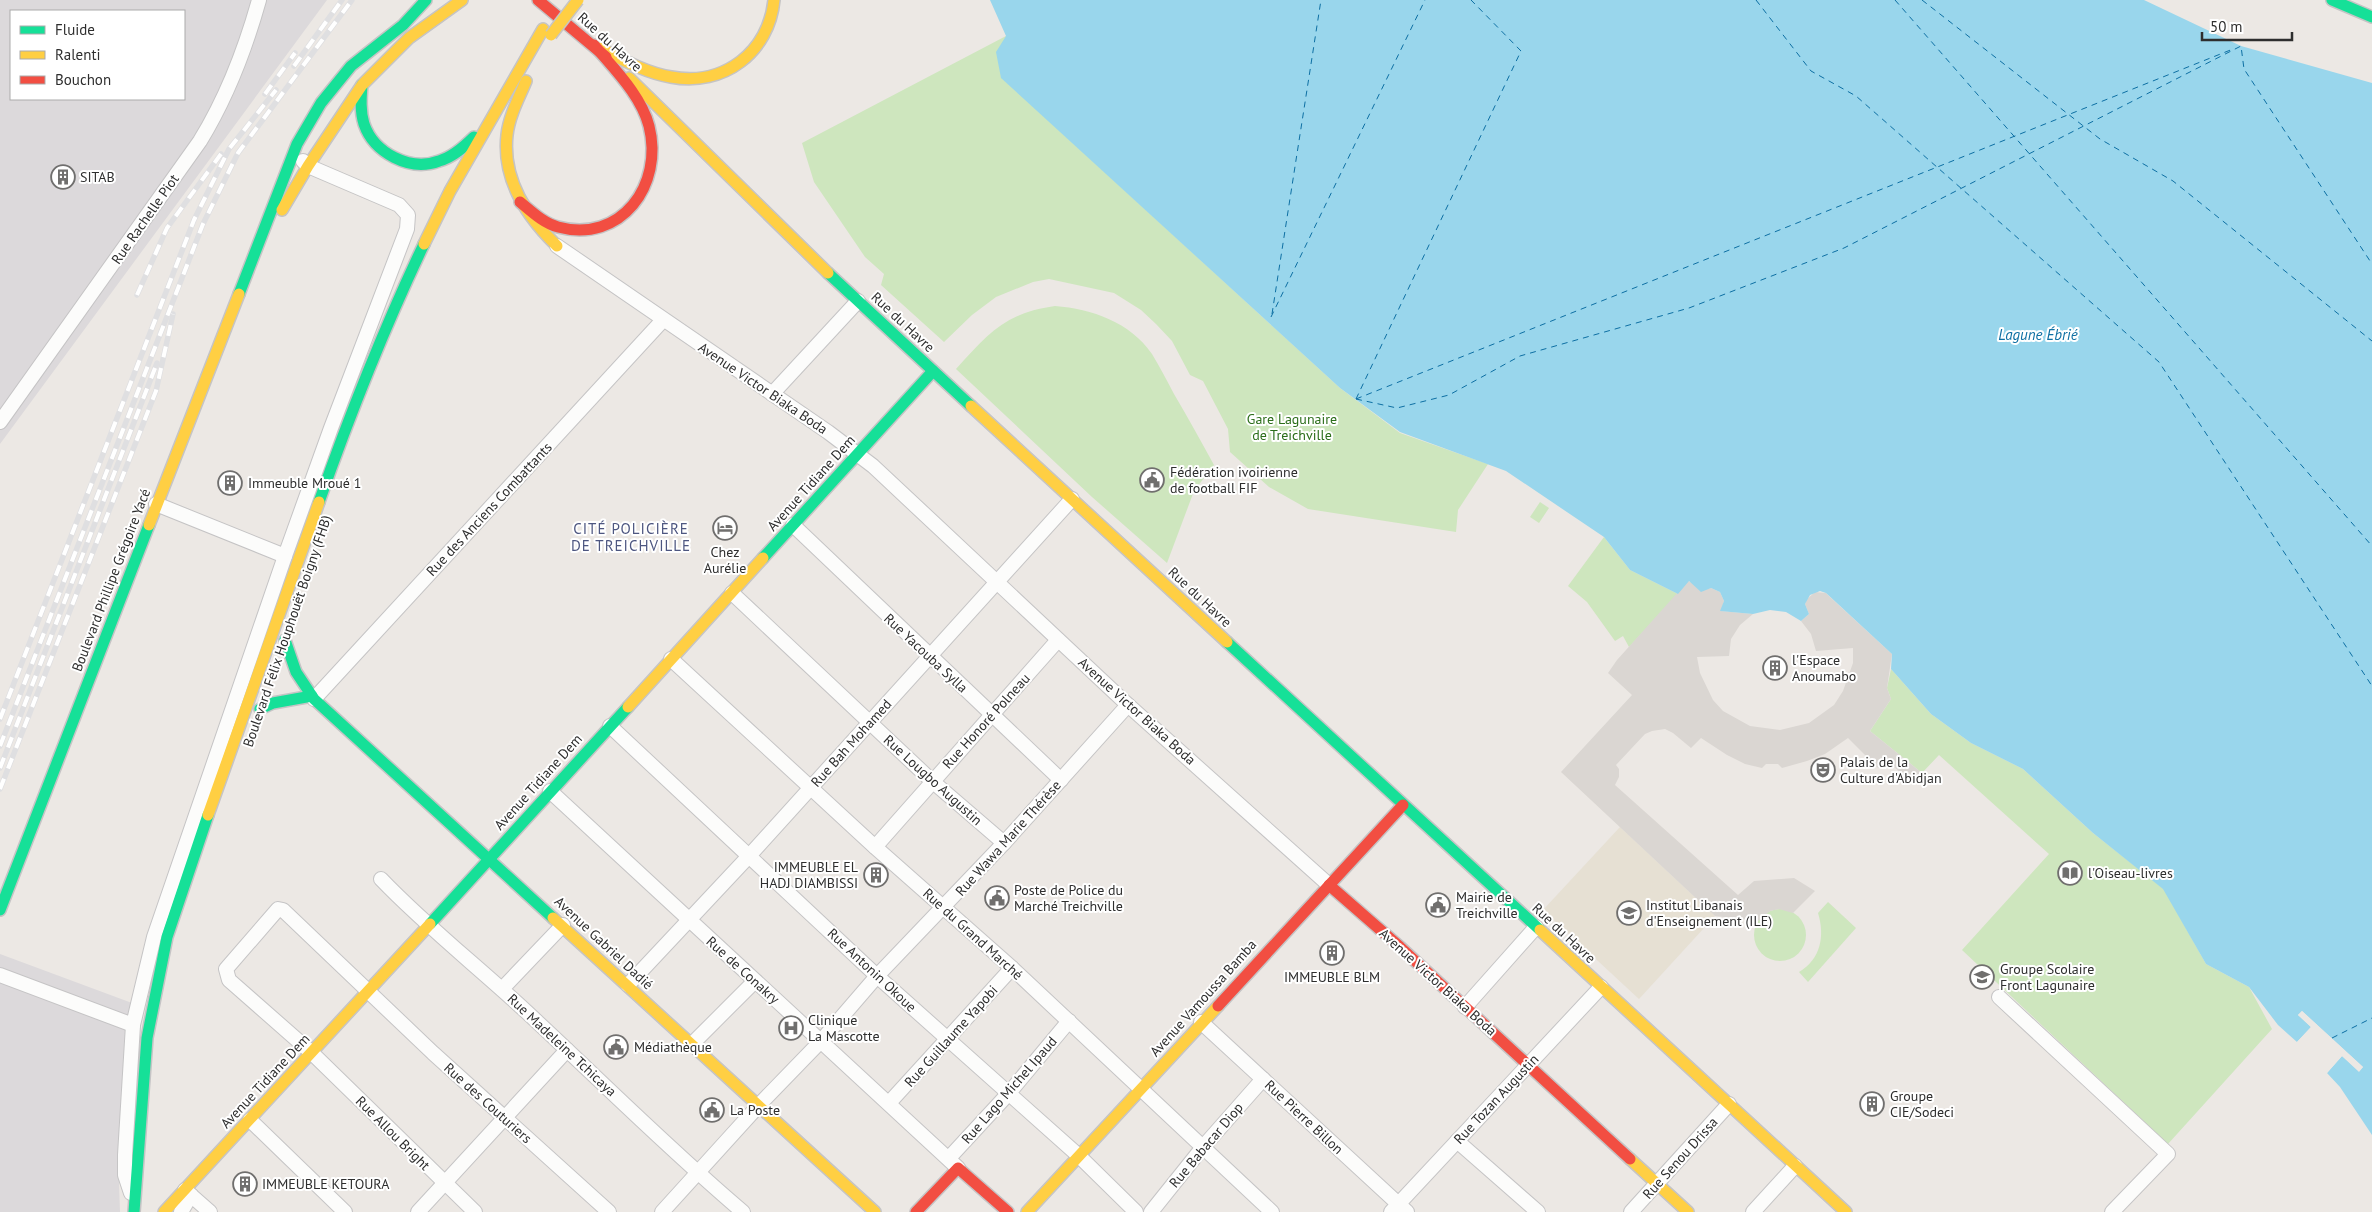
<svg xmlns="http://www.w3.org/2000/svg" width="2372" height="1212" viewBox="0 0 2372 1212" font-family="'PT Sans',sans-serif">
	<style>
		.industrial { fill: #dcd9db; fill-rule: evenodd }
		.education { fill: #e6e0d3 }
		.green { fill: #cee6be }
		.plaza { fill: #dad6d2 }
		.water { fill: #99d6ec }
		.pier { fill: #ece8e4 }
		.lines { fill: none; stroke-linecap: round; stroke-linejoin: round }
		.ferry { stroke: #0d6fa3; stroke-width: 1; stroke-dasharray: 6 5; stroke-linecap: butt }
		.street-casing { stroke: #c5c4c5; stroke-width: 16 }
		.fast-casing { stroke: #c5c4c5; stroke-width: 14 }
		.slow-casing { stroke: #c5c4c5; stroke-width: 14 }
		.jam-casing { stroke: #c5c4c5; stroke-width: 14 }
		.street { stroke: #fcfcfb; stroke-width: 14 }
		.fast { stroke: #16e098; stroke-width: 11 }
		.slow { stroke: #ffcf43; stroke-width: 11 }
		.jam { stroke: #f24e42; stroke-width: 11 }
		.rail-casing { stroke: #dfdfe1; stroke-width: 5.5 }
		.rail { stroke: #fff; stroke-width: 4; stroke-dasharray: 11; stroke-linecap: butt }
		.slow-bridge-casing { stroke: #c6c5c4; stroke-width: 14; stroke-linecap: butt }
		.slow-bridge { stroke: #ffcf43; stroke-width: 11 }
		.labels { text-anchor: middle; dominant-baseline: central; stroke-width: 4; stroke-linejoin: round; paint-order: stroke }
		.street-label { font-size: 14px; fill: #2e2e2e; stroke: #fff }
		.poi-label { font-size: 14px; fill: #2e2e2e; stroke: #fff; text-anchor: start }
		.park-label { font-size: 14px; fill: #2c6e1b; stroke: #fff }
		.water-label { font-size: 15px; font-style: italic; fill: #0d6fa3; stroke: #fff }
		.neighbourhood-label { font-size: 15px; letter-spacing: 1px; fill: #4d5680; stroke: #fff }
	</style>
	<rect width="100%" height="100%" fill="#ece8e4"/>
	<!-- industrial -->
	<g class="industrial">
		<path d="M0 0H327L0 444ZM11 11H184V99H11Z"/>
		<path d="M0 954 132 1003 125 1031 119 1184 120 1212H0Z"/>
	</g>
	<!-- education -->
	<path class="education" d="M1620 827 1715 916 1639 999 1543 910Z"/>
	<!-- green -->
	<g class="green">
		<path d="M1006 36 1002 78 1340 388 1400 433 1488 464 1458 510 1456 532 1308 509 1269 487 1230 452 1228 429 1203 381 1190 375 1172 341 1156 324 1141 310 1114 293 1049 279 1033 282 996 297 972 315 944 342 881 285 884 274 865 257 814 182 802 143Z"/>
		<path d="M1055 306C1092 309 1130 322 1152 354 1160 367 1167 381 1174 394 1188 418 1201 441 1214 465L1194 491 1167 563 1092 497 956 369C989 333 1005 313 1055 306Z"/>
		<path d="M1540 502 1549 508 1539 523 1530 517Z"/>
		<path d="M1604 537 1630 570 1678 594 1629 647 1623 636 1615 641 1587 602 1568 586Z"/>
		<path d="M1891 669 1931 714 1971 743 2023 769 2093 833 2164 889 2206 964 2249 987 2272 1029 2168 1144 1962 950 2049 854 1939 755 1922 773 1870 731 1891 699 1887 688Z"/>
		<path d="M1828 902 1856 928 1808 982 1799 972C1821 959 1825 936 1818 913Z"/>
		<circle cx="1780" cy="935" r="26"/>
	</g>
	<!-- plaza -->
	<path class="plaza" d="M1688 581 1706 589 1711 588 1720 592 1724 601 1721 611 1753 614 1740 625 1731 639 1729 656 1697 657 1700 673 1713 700 1723 711 1750 726 1780 730 1809 723 1834 705 1843 691 1853 663V648L1816 651 1811 634 1801 621 1809 614 1805 604 1807 599 1815 592 1826 593 1830 597 1892 654 1887 688 1891 699 1870 731 1922 773 1912 783 1893 766 1878 768 1848 738 1825 754 1807 761 1782 768 1778 764H1766L1762 768 1745 764 1727 755 1701 738 1691 748 1673 733 1665 729 1652 731 1645 734 1616 765 1619 769V777L1615 785 1738 895 1754 881 1794 878 1815 891 1793 913 1779 909 1770 911 1758 921 1715 916 1561 772 1632 695 1608 673 1617 660Z"/>
	<!-- water -->
	<path class="water" d="M990 0H2144L2241 46 2372 83V1135L2340 1087 2327 1073 2342 1056 2359 1071 2363 1067 2302 1011 2298 1015 2311 1027 2297 1042 2278 1025 2249 987 2206 964 2163 889 2093 833 2023 769 1971 743 1931 714 1891 669 1892 654 1826 593 1820 591 1810 595 1805 604 1809 614 1801 621 1786 612 1770 610 1753 614 1720 611 1724 601 1720 592 1711 588 1701 592 1689 581 1678 594 1630 570 1604 537 1506 471 1400 432 1340 388 1001 78 996 52 1006 36Z"/>
	<!-- pier -->
	<path class="pier" d="M2302 1011 2363 1067 2359 1072 2342 1056 2327 1073 2325 1071 2342 1053 2360 1067 2302 1014 2314 1027 2299 1044 2297 1042 2311 1027 2298 1015Z"/>
	<g class="lines">
		<!-- ferry -->
		<g class="ferry">
			<path d="M1756 0 1811 71 1856 96 2159 362 2372 686"/>
			<path d="M1895 0 2372 546"/>
			<path d="M1922 0 2100 139 2173 181 2372 341"/>
			<path d="M1272 314 1321 0"/>
			<path d="M1271 317 1425 0"/>
			<path d="M1356 399 1397 408 1449 395 1520 356 1689 308 1844 248 2241 46 2244 69 2372 264"/>
			<path d="M1356 399 2233 49"/>
			<path d="M1356 399 1521 51 1471 0"/>
			<path d="M2332 1038 2372 1018"/>
		</g>
		<!-- street casing -->
		<g class="street-casing">
			<g id="street">
				<path d="M557 246 828 432 873 466 1128 705 1329 885"/>
				<path d="M772 394 858 301"/>
				<path d="M0 422 200 141C227 97 245 50 259 0"/>
				<path d="M156 504 285 556"/>
				<path d="M793 525 1061 780"/>
				<path d="M732 593 932 781 1004 843"/>
				<path d="M671 659 875 847 1012 968 1272 1212"/>
				<path d="M314 699 663 320"/>
				<path d="M610 726 877 976 1079 1156 1136 1212"/>
				<path d="M550 791 958 1168"/>
				<path d="M875 847 1058 640"/>
				<path d="M381 879C423 923 472 962 518 1004 593 1073 665 1146 743 1212"/>
				<path d="M0 975 133 1025"/>
				<path d="M628 985 749 856 1072 499"/>
				<path d="M502 989 563 925"/>
				<path d="M1999 997 2168 1154 2112 1212"/>
				<path d="M1465 1007 1536 927"/>
				<path d="M1201 1022 1407 1212"/>
				<path d="M692 1044 755 981"/>
				<path d="M889 1103 1012 968"/>
				<path d="M250 1120 345 1212"/>
				<path d="M1457 1141 1538 1212"/>
				<path d="M949 1158 1009 1093 1069 1021"/>
				<path d="M185 1190 210 1212"/>
				<path d="M131 1193 125 1175V1155L133 1025 154 937 285 556 331 428 407 229 408 215 399 205 308 166 303 161"/>
				<path d="M181 1212 191 1195"/>
				<path d="M418 1212 567 1050"/>
				<path d="M475 1212 312 1053 229 980 226 969 278 909 283 910 433 1053 609 1212"/>
				<path d="M662 1212 759 1105 821 1041 877 976 1004 843 1128 705"/>
				<path d="M1151 1212 1203 1147 1263 1079"/>
				<path d="M1391 1212 1601 987"/>
				<path d="M1631 1212 1729 1104"/>
				<path d="M1753 1212 1795 1166"/>
			</g>
		</g>
		<!-- fast casing -->
		<g class="fast-casing">
			<g id="fast">
				<path d="M2332 0 2372 17"/>
				<path d="M362 85C361 98 360 111 364 124 374 153 410 172 439 161 453 157 464 147 474 137"/>
				<path d="M828 273 971 406"/>
				<path d="M239 294 297 144 321 103 351 66 403 25 426 0"/>
				<path d="M319 502C350 414 384 328 424 244"/>
				<path d="M763 558 933 371"/>
				<path d="M285 640 296 672 314 699 553 918"/>
				<path d="M1227 642 1540 930"/>
				<path d="M260 709 273 703 312 696"/>
				<path d="M0 910 149 525"/>
				<path d="M430 924 628 707"/>
				<path d="M134 1212 147 1038 167 937 208 815"/>
			</g>
		</g>
		<!-- slow casing -->
		<g class="slow-casing">
			<g id="slow">
				<path d="M600 48C623 60 646 73 671 77 724 87 769 52 774 0"/>
				<path d="M629 78 828 273"/>
				<path d="M526 81C519 98 509 116 507 135 502 179 527 217 557 246"/>
				<path d="M282 210 308 166 362 85 409 38 462 0"/>
				<path d="M424 244 450 191 543 29"/>
				<path d="M971 406 1227 642"/>
				<path d="M149 525 239 294"/>
				<path d="M628 707 763 558"/>
				<path d="M208 815 319 502"/>
				<path d="M553 918 875 1212"/>
				<path d="M1540 930 1846 1212"/>
				<path d="M1630 1159 1688 1212"/>
				<path d="M164 1212 430 924"/>
				<path d="M1027 1212 1218 1006"/>
			</g>
		</g>
		<!-- jam casing -->
		<g class="jam-casing">
			<g id="jam">
				<path d="M538 0 606 57"/>
				<path d="M520 202C531 211 543 223 558 227 621 244 664 185 649 126 641 95 614 69 594 45"/>
				<path d="M1329 885 1400 947 1630 1159"/>
				<path d="M1218 1006 1403 805"/>
				<path d="M916 1212 958 1168 1008 1212"/>
			</g>
		</g>
		<!-- street -->
		<use href="#street" class="street"/>
		<!-- fast -->
		<use href="#fast" class="fast"/>
		<!-- slow -->
		<use href="#slow" class="slow"/>
		<!-- jam -->
		<use href="#jam" class="jam"/>
		<!-- rail casing -->
		<g class="rail-casing">
			<g id="rail">
				<path d="M294 66 342 0"/>
				<path d="M265 94 295 53"/>
				<path d="M137 295 167 228 221 154"/>
				<path d="M0 719 194 220 229 149 276 90"/>
				<path d="M0 746 203 224 238 153 352 0"/>
				<path d="M0 768 157 363"/>
				<path d="M0 789 156 391 173 314"/>
			</g>
		</g>
		<!-- rail -->
		<use href="#rail" class="rail"/>
		<!-- slow-bridge casing -->
		<g class="slow-bridge-casing">
			<path id="slow-bridge" d="M551 35 578 0"/>
		</g>
		<!-- slow-bridge -->
		<use href="#slow-bridge" class="slow-bridge"/>
	</g>
	<!-- icons -->
	<defs>
		<g id="building-ring" transform="scale(1.25)"><circle r="9.5" fill="#fff" stroke="#706f6e" stroke-width="1.5"/><path d="M-4-6H4V6H1V3H-1V6H-4ZM-2.5-4.3h1.7v1.8h-1.7ZM.8-4.3h1.7v1.8H.8ZM-2.5-1h1.7V.8h-1.7ZM.8-1h1.7V.8H.8Z" fill="#706f6e"/></g>
		<g id="civic-ring" transform="scale(1.25)"><circle r="9.5" fill="#fff" stroke="#706f6e" stroke-width="1.5"/><path d="M-.6-6.5H3V-4.5H.6V-3L4-1V1h2V6H-6V1h2V-1L-.6-3ZM-1.2 2.5V6h2.4V2.5Z" fill="#706f6e"/></g>
		<g id="hotel-ring" transform="scale(1.25)"><circle r="9.5" fill="#fff" stroke="#706f6e" stroke-width="1.5"/><path d="M-6-4.5h1.5V1H6V5H4.5V3h-9V5H-6ZM-4 0a1.8 1.8 0 1 1 3.6 0ZM.5 0V-2.5h3Q6-2.5 6 0Z" fill="#706f6e"/></g>
		<g id="theatre-ring" transform="scale(1.25)"><circle r="9.5" fill="#fff" stroke="#706f6e" stroke-width="1.5"/><path d="M-5-5.5Q0-4 5-5.5V0Q5 5 0 6Q-5 5-5 0ZM-3.3-2.5H-1v1.5H-3.3ZM1-2.5H3.3v1.5H1ZM-2.8 1Q0 5.5 2.8 1Z" fill="#706f6e"/></g>
		<g id="library-ring" transform="scale(1.25)"><circle r="9.5" fill="#fff" stroke="#706f6e" stroke-width="1.5"/><path d="M-6-4Q-3-5.5-.7-3.5V5Q-3 3-6 4ZM6-4Q3-5.5 .7-3.5V5Q3 3 6 4Z" fill="#706f6e"/></g>
		<g id="school-ring" transform="scale(1.25)"><circle r="9.5" fill="#fff" stroke="#706f6e" stroke-width="1.5"/><path d="M0-5L7-2L0 1L-7-2ZM-4 1L0 2.5L4 1V4Q0 6-4 4Z" fill="#706f6e"/></g>
		<g id="hospital-ring" transform="scale(1.25)"><circle r="9.5" fill="#fff" stroke="#706f6e" stroke-width="1.5"/><path d="M-5-5h3v3.5h4V-5h3V5h-3V1.5h-4V5h-3Z" fill="#706f6e"/></g>
	</defs>
	<g fill-rule="evenodd">
		<use href="#building-ring" x="63" y="177"/>
		<use href="#civic-ring" x="1152" y="480"/>
		<use href="#building-ring" x="230" y="483"/>
		<use href="#hotel-ring" x="725" y="528"/>
		<use href="#building-ring" x="1775" y="668"/>
		<use href="#theatre-ring" x="1823" y="770"/>
		<use href="#library-ring" x="2070" y="873"/>
		<use href="#building-ring" x="876" y="875"/>
		<use href="#civic-ring" x="997" y="898"/>
		<use href="#civic-ring" x="1438" y="905"/>
		<use href="#school-ring" x="1629" y="913"/>
		<use href="#building-ring" x="1332" y="953"/>
		<use href="#school-ring" x="1982" y="977"/>
		<use href="#hospital-ring" x="791" y="1028"/>
		<use href="#civic-ring" x="616" y="1047"/>
		<use href="#building-ring" x="1872" y="1104"/>
		<use href="#civic-ring" x="712" y="1110"/>
		<use href="#building-ring" x="245" y="1184"/>
	</g>
	<g class="labels">
		<!-- street labels -->
		<g class="street-label">
			<text transform="translate(610 42) rotate(42)">Rue du Havre</text>
			<text transform="translate(145 219) rotate(-55)">Rue Rachelle Piot</text>
			<text transform="translate(903 322) rotate(43)">Rue du Havre</text>
			<text transform="translate(763 388) rotate(34)">Avenue Victor Biaka Boda</text>
			<text transform="translate(811 483) rotate(-48)">Avenue Tidiane Dem</text>
			<text transform="translate(489 509) rotate(-47)">Rue des Anciens Combattants</text>
			<text transform="translate(111 580) rotate(-69)">Boulevard Phillipe Grégoire Yacé</text>
			<text transform="translate(1200 597) rotate(43)">Rue du Havre</text>
			<text transform="translate(287 631) rotate(-71)">Boulevard Félix Houphouët Boigny (FHB)</text>
			<text transform="translate(926 653) rotate(43)">Rue Yacouba Sylla</text>
			<text transform="translate(1137 711) rotate(42)">Avenue Victor Biaka Boda</text>
			<text transform="translate(986 721) rotate(-48)">Rue Honoré Polneau</text>
			<text transform="translate(851 743) rotate(-48)">Rue Bah Mohamed</text>
			<text transform="translate(933 780) rotate(42)">Rue Lougbo Augustin</text>
			<text transform="translate(538 782) rotate(-48)">Avenue Tidiane Dem</text>
			<text transform="translate(1008 838) rotate(-48)">Rue Wawa Marie Thérèse</text>
			<text transform="translate(1564 933) rotate(43)">Rue du Havre</text>
			<text transform="translate(973 934) rotate(42)">Rue du Grand Marché</text>
			<text transform="translate(604 943) rotate(43)">Avenue Gabriel Dadié</text>
			<text transform="translate(743 970) rotate(42)">Rue de Conakry</text>
			<text transform="translate(872 970) rotate(43)">Rue Antonin Okoue</text>
			<text transform="translate(1438 982) rotate(42)">Avenue Victor Biaka Boda</text>
			<text transform="translate(1203 998) rotate(-48)">Avenue Vamoussa Bamba</text>
			<text transform="translate(951 1036) rotate(-48)">Rue Guillaume Yapobi</text>
			<text transform="translate(562 1045) rotate(43)">Rue Madeleine Tchicaya</text>
			<text transform="translate(265 1081) rotate(-47)">Avenue Tidiane Dem</text>
			<text transform="translate(1009 1090) rotate(-49)">Rue Lago Michel Ipaud</text>
			<text transform="translate(1496 1099) rotate(-47)">Rue Tozan Augustin</text>
			<text transform="translate(488 1103) rotate(42)">Rue des Couturiers</text>
			<text transform="translate(1304 1117) rotate(43)">Rue Pierre Billon</text>
			<text transform="translate(393 1133) rotate(45)">Rue Allou Bright</text>
			<text transform="translate(1206 1145) rotate(-50)">Rue Babacar Diop</text>
			<text transform="translate(1680 1158) rotate(-48)">Rue Senou Drissa</text>
		</g>
		<!-- poi labels -->
		<g class="poi-label">
			<text x="80" y="177">SITAB</text>
			<text x="1170" y="472">Fédération ivoirienne<tspan x="1170" dy="16">de football FIF</tspan></text>
			<text x="248" y="483">Immeuble Mroué 1</text>
			<text x="725" y="552" text-anchor="middle">Chez<tspan x="725" dy="16">Aurélie</tspan></text>
			<text x="1792" y="660">l'Espace<tspan x="1792" dy="16">Anoumabo</tspan></text>
			<text x="1840" y="762">Palais de la<tspan x="1840" dy="16">Culture d'Abidjan</tspan></text>
			<text x="858" y="867" text-anchor="end">IMMEUBLE EL<tspan x="858" dy="16">HADJ DIAMBISSI</tspan></text>
			<text x="2088" y="873">l'Oiseau-livres</text>
			<text x="1014" y="890">Poste de Police du<tspan x="1014" dy="16">Marché Treichville</tspan></text>
			<text x="1456" y="897">Mairie de<tspan x="1456" dy="16">Treichville</tspan></text>
			<text x="1646" y="905">Institut Libanais<tspan x="1646" dy="16">d'Enseignement (ILE)</tspan></text>
			<text x="2000" y="969">Groupe Scolaire<tspan x="2000" dy="16">Front Lagunaire</tspan></text>
			<text x="1332" y="977" text-anchor="middle">IMMEUBLE BLM</text>
			<text x="808" y="1020">Clinique<tspan x="808" dy="16">La Mascotte</tspan></text>
			<text x="634" y="1047">Médiathèque</text>
			<text x="1890" y="1096">Groupe<tspan x="1890" dy="16">CIE/Sodeci</tspan></text>
			<text x="730" y="1110">La Poste</text>
			<text x="262" y="1184">IMMEUBLE KETOURA</text>
		</g>
		<!-- park labels -->
		<g class="park-label">
			<text x="1292" y="419">Gare Lagunaire<tspan x="1292" dy="16">de Treichville</tspan></text>
		</g>
		<!-- water labels -->
		<g class="water-label">
			<text x="2038" y="334">Lagune Ébrié</text>
		</g>
		<!-- neighbourhood labels -->
		<g class="neighbourhood-label">
			<text x="631" y="528">CITÉ POLICIÈRE<tspan x="631" dy="17">DE TREICHVILLE</tspan></text>
		</g>
	</g>
	<!-- legend -->
	<rect x="10" y="10" width="175" height="90" fill="#ffffff" stroke="#ababab"/>
	<rect x="20" y="26" width="25" height="8" fill="#16e098" stroke="#ababab"/>
	<text x="55" y="35" font-size="15" fill="#2e2e2e">Fluide</text>
	<rect x="20" y="51" width="25" height="8" fill="#ffcf43" stroke="#ababab"/>
	<text x="55" y="60" font-size="15" fill="#2e2e2e">Ralenti</text>
	<rect x="20" y="76" width="25" height="8" fill="#f24e42" stroke="#ababab"/>
	<text x="55" y="85" font-size="15" fill="#2e2e2e">Bouchon</text>
	<!-- scale -->
	<path d="M2202 32v8h90v-8" fill="none" stroke="#2e2e2e" stroke-width="2.5"/>
	<text x="2210" y="32" font-size="15" fill="#2e2e2e" stroke="#ffffff" stroke-width="4" paint-order="stroke">50 m</text>
</svg>
